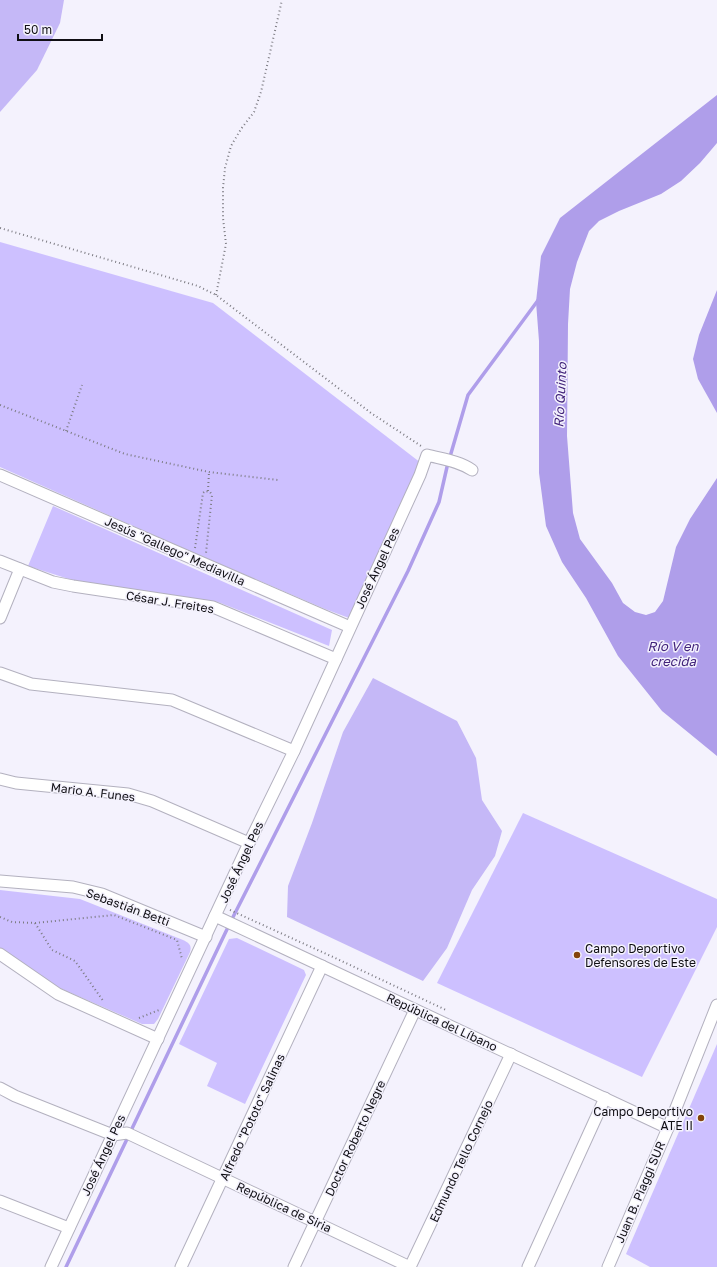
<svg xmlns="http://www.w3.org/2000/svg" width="717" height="1267" viewBox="0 0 717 1267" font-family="'Golos Text',sans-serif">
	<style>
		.green { fill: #cdc0ff }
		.forest { fill: #c5b8f7 }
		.water { fill: #af9eea }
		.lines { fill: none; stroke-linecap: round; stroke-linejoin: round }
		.stream { stroke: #af9eea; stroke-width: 3.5 }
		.minor-casing { stroke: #b3b1bf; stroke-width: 13 }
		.path { stroke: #7c7b82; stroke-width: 2; stroke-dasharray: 1 3; stroke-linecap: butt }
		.minor { stroke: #fff; stroke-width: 11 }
		.poi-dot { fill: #84440a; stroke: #f4f2fd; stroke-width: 1.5 }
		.labels { text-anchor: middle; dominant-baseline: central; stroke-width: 3; stroke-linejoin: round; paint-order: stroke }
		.street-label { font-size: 12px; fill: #100f14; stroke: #f4f2fd }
		.poi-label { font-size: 12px; fill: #100f14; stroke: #f4f2fd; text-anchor: start }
		.water-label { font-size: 13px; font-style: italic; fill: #42247b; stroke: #f4f2fd }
	</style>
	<rect width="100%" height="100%" fill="#f4f2fd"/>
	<!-- green -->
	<g class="green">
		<path d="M0 242 213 303 421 463 349 618 325 609 185 549 0 467Z"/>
		<path d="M53 506 332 630 329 646 218 602 75 581 28 566Z"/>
		<path d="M523 813 717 899V927L642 1077 437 983Z"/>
		<path d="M0 890 80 899 183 940C189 943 192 945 190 952L158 1019 154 1024H142L55 986 0 949Z"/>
		<path d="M237 938 304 970 306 975 245 1104 207 1086 217 1063 179 1044 229 939Z"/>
		<path d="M717 1044V1267H650L626 1254Z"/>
	</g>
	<!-- forest -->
	<g class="forest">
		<path d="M0 0H64L60 23 37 70 0 112Z"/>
		<path d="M373 678 457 721 476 758 482 800 502 831 495 856 472 890 447 948 423 981 287 917 288 886 312 823 343 732Z"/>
	</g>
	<!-- water -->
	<g class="water">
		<path d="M717 95V143L700 163 681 181 661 194 619 211 599 221 589 231 577 262 570 289 568 324 567 436 573 513 580 539 612 583 623 603 635 612 646 615 655 612 663 601 676 547 690 519 717 478V756L662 711 618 656 586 598 562 562 546 526 539 473V341L536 302 541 256 560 218Z"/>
		<path d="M717 290V413L698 379 693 359 699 335Z"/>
	</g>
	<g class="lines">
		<!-- stream -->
		<path class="stream" d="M66 1267 230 923 408 571 439 502 447 467 468 395 539 299"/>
		<!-- minor casing -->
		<g class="minor-casing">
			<g id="minor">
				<path d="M0 475 350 627"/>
				<path d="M0 561 53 582 73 586 213 607 336 659"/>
				<path d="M0 618 20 569"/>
				<path d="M0 673 31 684 172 700 294 751"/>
				<path d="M0 779 16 783 128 794 152 801 249 843"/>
				<path d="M0 881 73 887 102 894 206 937"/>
				<path d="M215 916 668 1128"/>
				<path d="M0 954 58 994 158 1039"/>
				<path d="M0 1088 15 1096 113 1135 127 1133 410 1267"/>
				<path d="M0 1201 69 1228"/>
				<path d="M51 1267 249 843 294 751 420 475 427 455C442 459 459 461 472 470"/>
				<path d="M181 1267 322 966"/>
				<path d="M294 1267 415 1010"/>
				<path d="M410 1267 511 1054"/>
				<path d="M528 1267 605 1098"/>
				<path d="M608 1267 668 1128 717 1005"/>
			</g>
		</g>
		<!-- path -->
		<g class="path">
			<path d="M0 228 198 286 216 295 371 413 421 446"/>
			<path d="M216 295 226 244 223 218V188L225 168 231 146 241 129 254 112 261 92 282 0"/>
			<path d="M0 405 125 454 209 472 278 480"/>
			<path d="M66 431 82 385"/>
			<path d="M208 491 209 472"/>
			<path d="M195 548 203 493 205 491 210 492 212 495 206 553"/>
			<path d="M230 910 333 957 446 1010"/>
			<path d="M0 917 12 922 35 923 114 915 177 940 182 959"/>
			<path d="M35 923 52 950 75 961 104 1002"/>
			<path d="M139 1018 159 1010"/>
		</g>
		<!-- minor -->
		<use href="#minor" class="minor"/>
	</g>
	<!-- markers -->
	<g class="poi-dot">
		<circle cx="577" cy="955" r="4"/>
		<circle cx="701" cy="1118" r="4"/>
	</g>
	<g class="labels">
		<!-- street labels -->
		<g class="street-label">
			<text transform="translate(175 551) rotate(24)">Jesús "Gallego" Mediavilla</text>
			<text transform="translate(377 568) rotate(-65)">José Ángel Pes</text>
			<text transform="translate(170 602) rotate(9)">César J. Freites</text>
			<text transform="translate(93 792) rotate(7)">Mario A. Funes</text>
			<text transform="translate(241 862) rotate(-65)">José Ángel Pes</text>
			<text transform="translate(128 907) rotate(20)">Sebastián Betti</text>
			<text transform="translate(442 1022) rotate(25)">República del Líbano</text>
			<text transform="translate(252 1117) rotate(-65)">Alfredo "Pototo" Salinas</text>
			<text transform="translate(355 1138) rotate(-65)">Doctor Roberto Negre</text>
			<text transform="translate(103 1155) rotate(-65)">José Ángel Pes</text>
			<text transform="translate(461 1161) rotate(-65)">Edmundo Tello Cornejo</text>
			<text transform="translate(640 1192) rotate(-67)">Juan B. Piaggi SUR</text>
			<text transform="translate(284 1207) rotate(25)">República de Siria</text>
		</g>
		<!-- poi labels -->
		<g class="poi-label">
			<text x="585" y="948">Campo Deportivo<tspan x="585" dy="14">Defensores de Este</tspan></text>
			<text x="693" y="1111" text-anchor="end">Campo Deportivo<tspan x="693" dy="14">ATE II</tspan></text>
		</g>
		<!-- water labels -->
		<g class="water-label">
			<text transform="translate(560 395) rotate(-87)">Río Quinto</text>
			<text x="673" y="646">Río V en<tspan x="673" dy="15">crecida</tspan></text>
		</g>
	</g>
	<!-- scale -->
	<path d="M18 34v6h84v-6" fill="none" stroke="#100f14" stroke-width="2"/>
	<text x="24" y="34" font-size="12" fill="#100f14" stroke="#f4f2fd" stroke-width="3" paint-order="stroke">50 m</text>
</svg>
